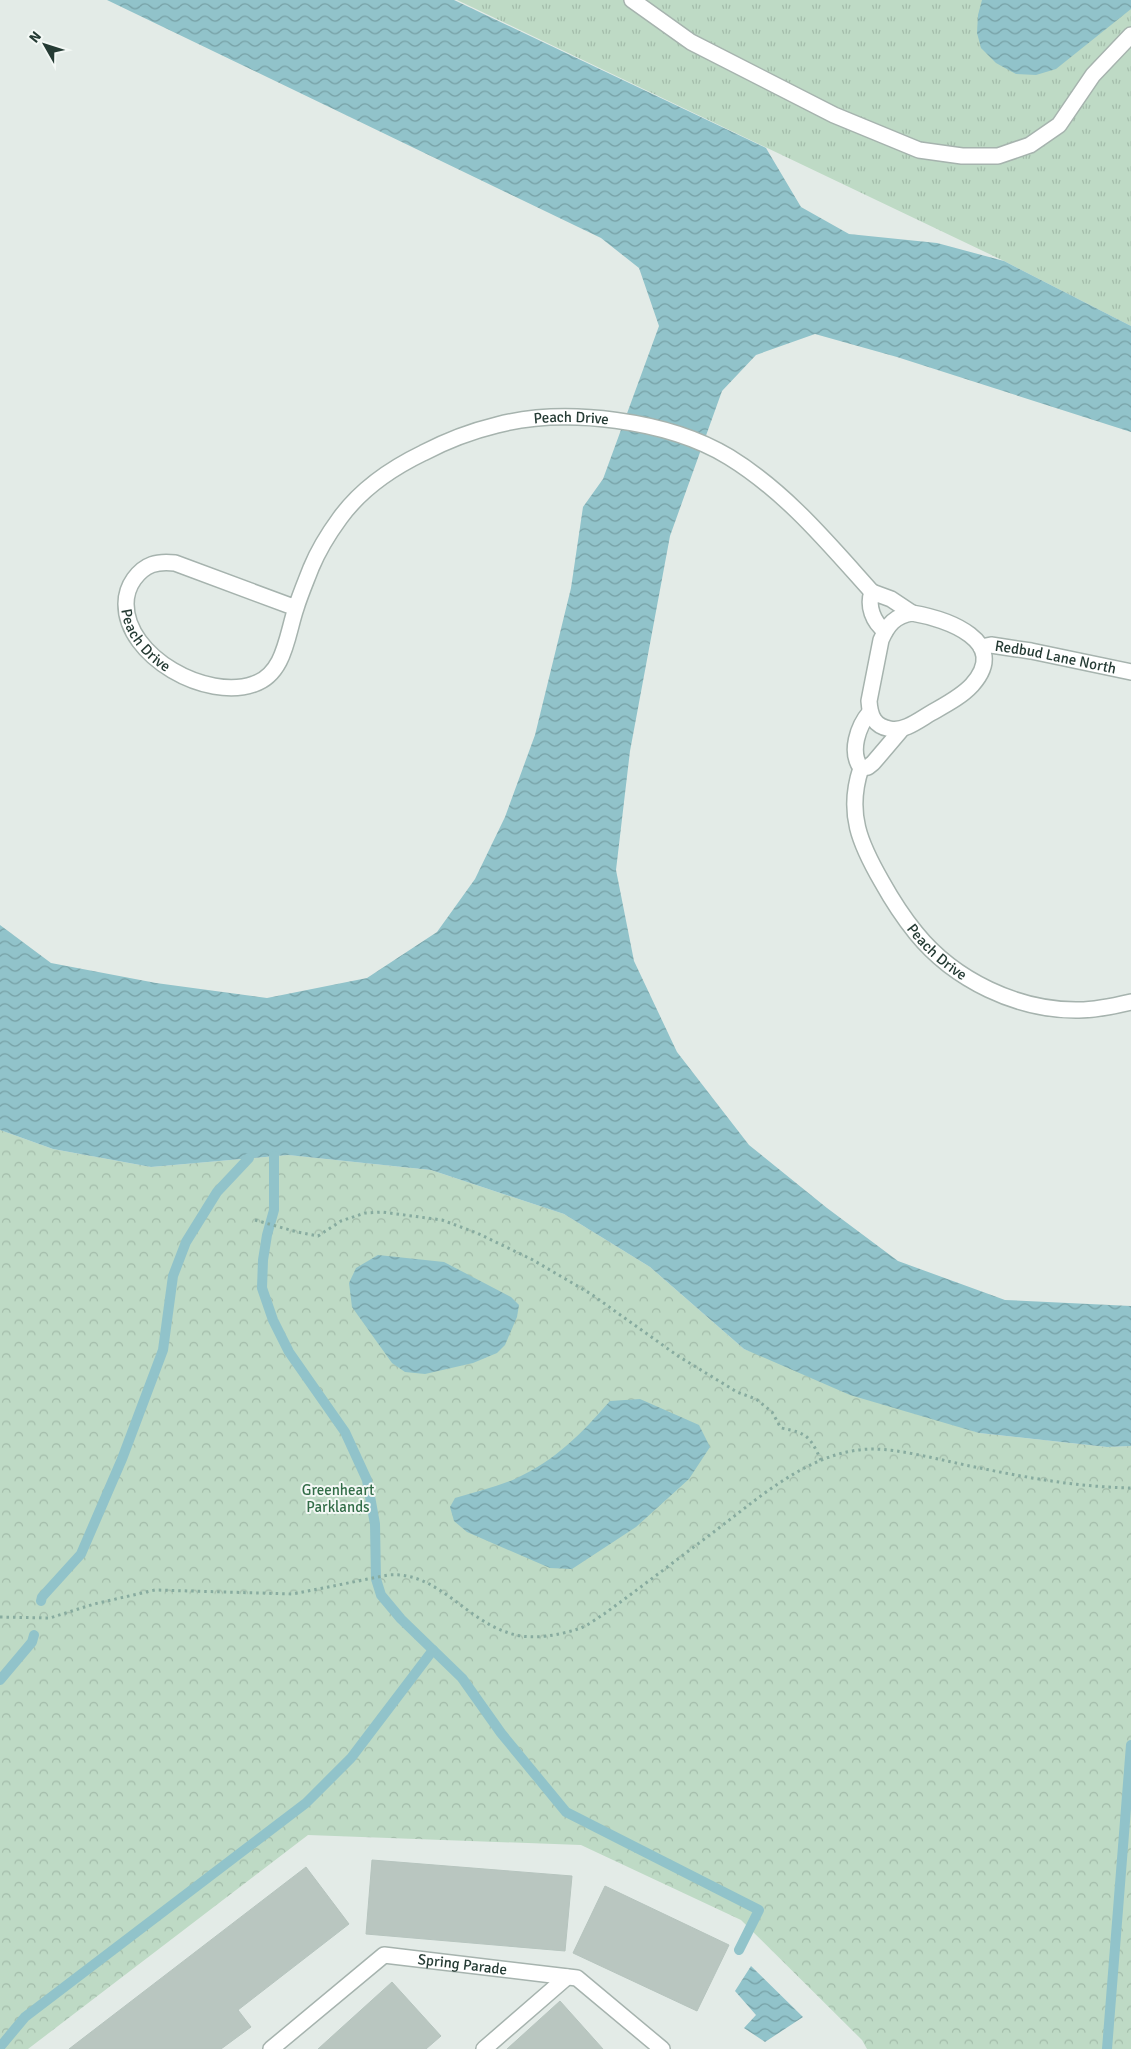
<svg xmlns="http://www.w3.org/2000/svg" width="1131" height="2049" viewBox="0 0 1131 2049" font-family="Signika,sans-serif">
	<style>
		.grass { fill: url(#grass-tufts) }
		.forest { fill: url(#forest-crowns) }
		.water { fill: url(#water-waves) }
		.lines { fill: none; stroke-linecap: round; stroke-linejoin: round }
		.stream { stroke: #91c3ca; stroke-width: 10 }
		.building { fill: #b9c6c0; stroke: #b6c4be }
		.minor-casing { stroke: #a6b3ae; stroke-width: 18 }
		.path { stroke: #87ab9f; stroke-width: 3; stroke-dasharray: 2.5 4; stroke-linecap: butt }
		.minor { stroke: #fff; stroke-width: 15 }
		.labels { text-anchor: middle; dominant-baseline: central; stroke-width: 4; stroke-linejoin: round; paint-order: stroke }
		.street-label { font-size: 15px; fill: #253b34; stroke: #f3f8f5 }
		.park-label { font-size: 15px; fill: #336d48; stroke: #f3f8f5 }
	</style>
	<defs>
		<pattern id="grass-tufts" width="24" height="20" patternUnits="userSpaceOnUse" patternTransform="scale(1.25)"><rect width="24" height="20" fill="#bedac5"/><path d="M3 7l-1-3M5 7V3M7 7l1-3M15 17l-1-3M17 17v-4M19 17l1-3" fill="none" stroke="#a3bcaa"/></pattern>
		<pattern id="forest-crowns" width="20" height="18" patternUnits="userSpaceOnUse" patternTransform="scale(1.25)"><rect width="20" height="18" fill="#bedac5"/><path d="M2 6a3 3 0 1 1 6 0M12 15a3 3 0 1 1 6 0" fill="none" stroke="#a3bcaa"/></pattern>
		<pattern id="water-waves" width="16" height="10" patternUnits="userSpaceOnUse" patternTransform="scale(1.25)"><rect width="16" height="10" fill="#91c3ca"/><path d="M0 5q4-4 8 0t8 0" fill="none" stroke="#76a0a5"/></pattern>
	</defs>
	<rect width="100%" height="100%" fill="#e3ebe7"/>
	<!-- grass -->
	<path class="grass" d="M457 0H1131V326L1004 261Z"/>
	<!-- forest -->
	<path class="forest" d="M0 1130 53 1149 151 1167 288 1155 431 1170 564 1214 650 1267 744 1349 979 1433 1107 1447 1131 1446V2049H867L862 2040 741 1920 581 1845 308 1835 28 2049H0Z"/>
	<!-- water -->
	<g class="water">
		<path d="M107 0H454L766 148 801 207 849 234 937 243 1004 261 1131 326V432L897 357 815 334 756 355 722 391 670 536 630 751 616 870 634 961 677 1052 749 1145 827 1208 898 1261 1005 1300 1131 1306V1446L1107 1447 979 1433 850 1395 744 1349 650 1267 564 1214 431 1170 288 1155 151 1167 53 1149 0 1130V925L51 963 156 983 267 998 367 978 437 932 475 879 505 817 535 735 571 588 583 507 603 479 659 326 639 268 601 238Z"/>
		<path d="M982 0H1131V9L1056 69 1036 75 1016 74 996 63 981 48 977 33 978 15Z"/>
		<path d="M378 1255 444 1262 511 1297 519 1305 517 1317 505 1345 497 1353 473 1363 425 1374 405 1372 392 1363 352 1307 349 1283 356 1268Z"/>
		<path d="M640 1399 699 1425 710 1447 689 1479 636 1527 572 1569 550 1568 467 1532 454 1521 450 1507 455 1498C475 1492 496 1487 515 1479 556 1460 581 1434 610 1401Z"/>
		<path d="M751 1966 803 2017 765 2042 744 2028 756 2015 735 1991Z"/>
	</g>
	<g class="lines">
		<!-- stream -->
		<g class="stream">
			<path d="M274 1156V1210L267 1235 263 1260 262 1288 273 1320 289 1352 345 1432 367 1480 375 1524 376 1579 381 1595 401 1619 462 1678 501 1733 566 1812 759 1910 739 1950"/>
			<path d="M41 1601 42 1597 81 1554 122 1459 163 1350 173 1276 186 1242 217 1192 249 1158"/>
			<path d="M0 1680 32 1642 34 1635"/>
			<path d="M0 2047 25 2017 306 1803 351 1758 433 1650"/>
			<path d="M1107 2049 1131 1745"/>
		</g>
	</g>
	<!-- building -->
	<g class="building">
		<path d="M372 1860 572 1876 565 1951 366 1934Z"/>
		<path d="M306 1867 349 1924 238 2010 251 2027 221 2049H69Z"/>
		<path d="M605 1886 729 1945 697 2011 573 1953Z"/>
		<path d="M392 1982 441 2036 426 2049H318Z"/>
		<path d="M560 2001 603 2049H507Z"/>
	</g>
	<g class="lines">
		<!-- minor casing -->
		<g class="minor-casing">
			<g id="minor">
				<path d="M632 0 691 42 834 115 919 150 962 156H998L1030 145 1059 125 1093 75 1131 35"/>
				<path id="s1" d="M296 608 175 563C157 561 145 564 134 579 129 586 126 595 126 604 126 657 207 701 254 684 285 674 287 634 296 608 300 595 306 581 311 568 318 551 329 533 340 518 361 489 392 468 423 453 446 441 472 431 497 425 566 407 668 420 729 457 786 492 828 543 872 592"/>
				<path d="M912 613C947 619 1011 641 972 685 961 697 945 705 931 713 919 720 904 732 890 729 874 726 870 716 869 701L881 640C888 624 895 616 912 613Z"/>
				<path d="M885 631C873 622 867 606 872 592L891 599 912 613"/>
				<path id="s2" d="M981 647 991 645 1031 651 1131 672"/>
				<path d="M870 712C858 726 849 752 861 768L868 767 873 763 902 729"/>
				<path id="s3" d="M861 768C846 813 860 844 882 882 892 900 903 917 916 933 954 980 1018 1011 1079 1010 1096 1010 1114 1006 1131 1002"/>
				<path id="s4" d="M271 2049 384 1955 577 1978 662 2049"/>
				<path d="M484 2049 567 1977"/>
			</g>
		</g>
		<!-- path -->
		<g class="path">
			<path d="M255 1220 297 1232 318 1236 341 1221 365 1213 382 1212 442 1220 477 1233 533 1260 591 1294 678 1356 737 1392 756 1399 772 1412 781 1428C808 1433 810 1437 821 1460"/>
			<path d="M0 1617 50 1618 94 1604 155 1590 293 1594 388 1575C415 1573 433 1585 454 1600 470 1612 488 1626 506 1632 528 1641 556 1636 578 1629 587 1626 596 1619 604 1614 640 1588 675 1561 711 1534 758 1499 810 1450 872 1449 900 1449 941 1460 970 1466 1023 1477 1076 1487 1131 1488"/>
		</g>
		<!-- minor -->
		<use href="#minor" class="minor"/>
	</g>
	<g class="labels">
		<!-- street labels -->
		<g class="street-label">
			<text stroke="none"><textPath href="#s1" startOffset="824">Peach Drive</textPath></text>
			<text stroke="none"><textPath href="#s1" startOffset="245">Peach Drive</textPath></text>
			<text stroke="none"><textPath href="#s2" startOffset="76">Redbud Lane North</textPath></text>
			<text stroke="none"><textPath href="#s3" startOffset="210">Peach Drive</textPath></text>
			<text stroke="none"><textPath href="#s4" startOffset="226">Spring Parade</textPath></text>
		</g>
		<!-- park labels -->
		<g class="park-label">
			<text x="338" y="1490">Greenheart<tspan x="338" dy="17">Parklands</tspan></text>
		</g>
	</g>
	<!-- north arrow -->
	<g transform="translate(45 45) rotate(309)" stroke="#f3f8f5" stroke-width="4" paint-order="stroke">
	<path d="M0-4L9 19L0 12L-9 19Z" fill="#253b34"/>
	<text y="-8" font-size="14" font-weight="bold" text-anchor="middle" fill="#253b34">N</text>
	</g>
</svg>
